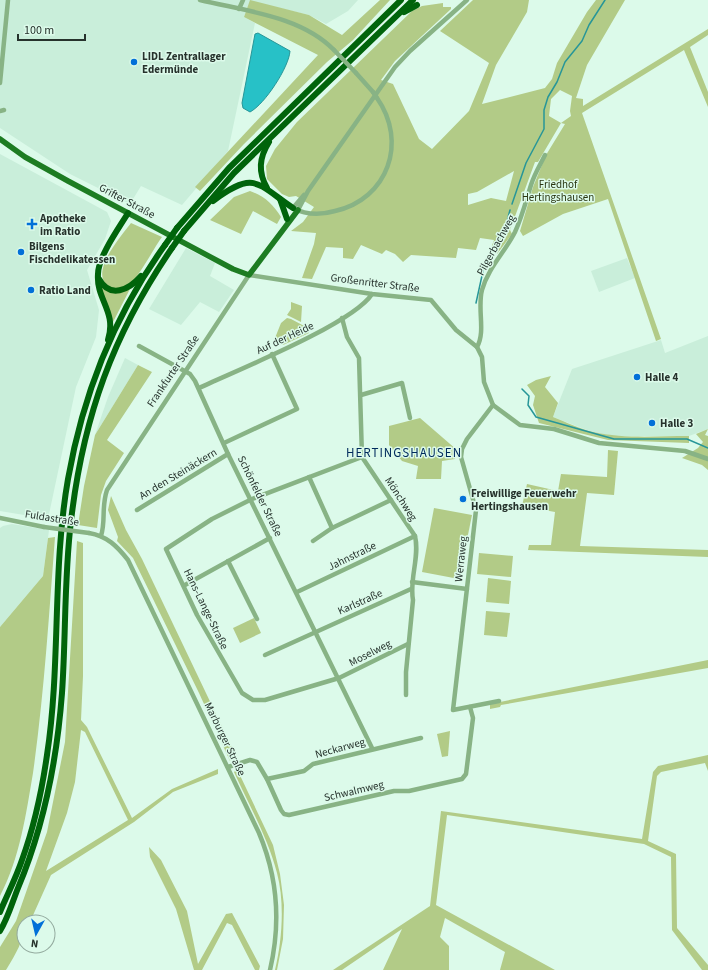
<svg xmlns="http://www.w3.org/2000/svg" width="708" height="970" viewBox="0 0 708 970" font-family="'Source Sans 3',sans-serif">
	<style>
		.built { fill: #c9eeda }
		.green { fill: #b2cb87; fill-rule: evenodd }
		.water { fill: #27c1c7; stroke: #279698 }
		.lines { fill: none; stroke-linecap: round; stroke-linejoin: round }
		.stream { stroke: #279698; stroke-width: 1.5 }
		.minor { stroke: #88b385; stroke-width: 4.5 }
		.major { stroke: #1d7c22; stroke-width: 5.5 }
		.highway { stroke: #00640b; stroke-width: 6 }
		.minor-bridge { stroke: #88b385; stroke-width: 4.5 }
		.highway-bridge { stroke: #00640b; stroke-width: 6 }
		.poi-dot { fill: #0270d8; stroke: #dcfaea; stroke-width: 1.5 }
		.labels { text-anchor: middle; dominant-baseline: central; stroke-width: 3; stroke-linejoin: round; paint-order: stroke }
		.poi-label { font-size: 11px; font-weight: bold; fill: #26322c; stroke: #dcfaea; text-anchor: start }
		.park-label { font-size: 11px; fill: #293511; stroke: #dcfaea }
		.street-label { font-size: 11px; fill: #26322c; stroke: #dcfaea }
		.quarter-label { font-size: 13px; letter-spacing: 1px; fill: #002b5c; stroke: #dcfaea }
	</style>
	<rect width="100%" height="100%" fill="#dcfaea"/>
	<!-- built -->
	<g class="built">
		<path d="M0 0H358L348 11 326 24 309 15 250 1 244 17 255 23 228 151 182 205 141 186 130 204 70 174 0 128Z"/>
		<path d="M0 154 107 212 111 221 105 239 87 270 99 310 96 337 76 387 48 519 0 511Z"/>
		<path d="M186 248 215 263 210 276 234 290 219 312 200 302 181 325 149 309Z"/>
		<path d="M627 258 635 278 599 292 591 271Z"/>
		<path d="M708 336V429L689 436H615L592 432 553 417 572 369 661 340 665 353Z"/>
		<path d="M125 358 138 365 95 435 108 397Z"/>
		<path d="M12 524 49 530 43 576 0 627V528L3 526Z"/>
	</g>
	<!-- green -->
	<g class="green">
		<path d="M250 0 309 15 342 35 380 0H390L353 40 327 62 244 144 200 191 195 187 318 55 244 17Z"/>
		<path d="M473 0H529L527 12 496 65 482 104 545 88 552 79 557 63 587 12 596 0H625L587 65 576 98 583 99V106L708 29V35L690 47 708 92V107L684 50 582 113 661 339 656 341 608 199 563 214 523 236 520 231 533 187 546 155 565 124 561 123 538 162H535L510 230 512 234 497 254 490 251 494 240 480 238 476 250 458 248 456 258 411 255 403 262 395 254 386 250 382 254 361 245 353 259 343 258V248L326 247 312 279 302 278 314 244 316 233 291 231 303 222 314 207 296 196 289 197 282 194 267 179 266 166 275 149 297 122 412 11 422 6 443 3V7H451V9L395 61 381 80 393 84 419 139 432 149 469 111 489 63 440 31ZM560 90 572 96 570 111 571 116 561 123 549 116 551 99ZM514 171 506 201 491 198 468 205V194L477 192Z"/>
		<path d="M250 191C264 196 273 204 281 217L277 224 253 211 241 234 210 220 234 197Z"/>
		<path d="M131 223 162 237C153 249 138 280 126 287 121 290 113 289 108 286 89 272 122 235 131 223Z"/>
		<path d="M99 284 117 293 130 289 113 322Z"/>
		<path d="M291 302 302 306 301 322 287 315 291 309Z"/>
		<path d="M287 318 291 319 308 328 309 333 283 345 281 342 278 343 275 338 281 323Z"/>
		<path d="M138 365 152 372 107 440 124 453 106 481 101 495 97 528 78 525 84 486 95 435Z"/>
		<path d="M551 376 545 387 558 403 553 417C566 422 580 429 593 432 624 439 657 436 689 436V443L608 440 539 423 533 405 535 396 527 385 536 380Z"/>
		<path d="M420 418 457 450 455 459 442 461 441 479H416L418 466 402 461 389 445V426Z"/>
		<path d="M708 429 705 435 708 436V470L702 465 682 458 698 448 703 442 696 434Z"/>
		<path d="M608 450 618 451 614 495 587 493 580 546 708 550V557L528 550 529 545H551L555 512 522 506 527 484 558 491 561 474 607 477Z"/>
		<path d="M111 496 126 530 142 559 237 758 230 761 199 693 133 558 117 541 118 537 108 510Z"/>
		<path d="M434 508 472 515 459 579 422 572Z"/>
		<path d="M55 537C49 615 44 695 33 773 26 814 20 858 0 896V627L43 576 48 538Z"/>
		<path d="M77 541 83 543V676L81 720 87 727 132 818 172 789 218 769V774L173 792 134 822 51 875 30 922H24C24 942 16 953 6 970H0V947L16 921 47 832 65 742ZM81 730 85 732 128 820 46 871 67 813 75 782Z"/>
		<path d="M479 553 513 556 511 577 477 574Z"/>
		<path d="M488 578 511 581 509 604 486 602Z"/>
		<path d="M486 611 510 613 507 637 484 635Z"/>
		<path d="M254 618 261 633 240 643 233 628Z"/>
		<path d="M708 660V668L501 705 500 707 490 709V704Z"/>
		<path d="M450 731 448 756 442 757 437 734Z"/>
		<path d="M708 755V771L705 763 661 772 657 776 648 841 676 854 677 928 708 965V970H702L672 930 671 857 644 844 447 815 436 905 555 970H500L505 952 445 918 440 937 449 946V970H383L402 929 342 970H333L430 906 441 811 642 839 653 772 658 766Z"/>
		<path d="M237 769 273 845 280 874 284 905 283 939 277 970H275C282 941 285 903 277 873 268 838 249 805 234 772Z"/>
		<path d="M149 847 161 860 187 911 198 964 226 914 232 913 260 966 259 970H255L232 925 227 923 202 970H194L176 909 150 857Z"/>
	</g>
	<!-- water -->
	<path class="water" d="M258 33 290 51C289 67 265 104 250 112L243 108 242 103 255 34Z"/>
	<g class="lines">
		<!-- stream -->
		<g class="stream">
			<path d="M512 204 526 163 544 129V110L548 97 557 82 565 62 582 41 589 25 605 0"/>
			<path d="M476 303 483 271 493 247 504 233 510 210"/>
			<path d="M522 389 529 396 528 405 536 417 614 439H687L708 448"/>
		</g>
		<!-- minor -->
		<g class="minor">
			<path d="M200 0C245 11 301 16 334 50"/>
			<path d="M239 9 243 0"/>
			<path d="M356 73 373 92"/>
			<path d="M0 83 8 0"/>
			<path d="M0 111 4 110"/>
			<path d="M304 195 293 208C306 215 321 215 335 211 388 199 408 142 377 98"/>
			<path d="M298 210 308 191 395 67 410 51 467 0"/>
			<path d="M342 318 347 337 359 358 362 457 415 536C420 557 409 579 413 600L406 672V695"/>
			<path d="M139 346 190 374 195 381 228 454 372 748"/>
			<path d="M477 347C486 331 477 309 482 290 488 268 505 252 515 232 522 217 526 201 531 185 534 175 540 165 545 155"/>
			<path d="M199 388C235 371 353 324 372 294"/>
			<path d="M361 395 402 383 410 418"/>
			<path d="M493 405 467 439 462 449 461 457 476 510 453 710 499 701"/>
			<path d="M224 443 297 409 272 354"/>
			<path d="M362 457 252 499 212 519 166 549 197 615 242 693 253 700H265L339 678 408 644"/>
			<path d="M309 477 332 528"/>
			<path d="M137 510 228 454"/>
			<path d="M0 518 44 527"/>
			<path d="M89 533C107 536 117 546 128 560L259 833C278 878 281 923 270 970"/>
			<path d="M101 536C106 520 101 508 107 490L249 275 372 294 431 300 456 330 477 347 482 357 484 382 493 405 520 425 554 429 599 443 685 451 708 459"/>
			<path d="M313 541 332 528 391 500"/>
			<path d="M228 561 257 619"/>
			<path d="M412 582 467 589"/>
			<path d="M185 585 270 538"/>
			<path d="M297 592 415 536"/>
			<path d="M265 655 411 589"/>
			<path d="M228 767 250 760 257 762 267 779 281 810 284 814 289 815 394 791H409L462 779 466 774 473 718 470 707"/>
			<path d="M267 779 304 771 313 764 421 738"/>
		</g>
		<!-- major -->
		<path class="major" d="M0 139 25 157 68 181 233 269 249 275 298 210"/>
		<!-- highway -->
		<g class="highway">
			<path d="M404 12 417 5"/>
			<path d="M267 188C258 172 259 158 269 142"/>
			<path d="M280 199 287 219"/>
			<path d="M213 201C255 170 256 183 293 208"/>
			<path d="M177 228 229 168 401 0"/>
			<path d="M184 231 234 173 413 0"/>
			<path d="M99 279C110 299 129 290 141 276"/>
			<path d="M108 340C117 311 96 300 98 274 98 257 119 228 128 213"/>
			<path d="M0 912C7 895 16 878 22 860 34 827 42 790 47 755 61 664 52 570 68 479 83 394 115 314 165 245"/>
			<path d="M0 931C8 918 12 903 18 888 44 826 57 760 62 693 66 636 64 578 71 521 83 417 113 334 172 248"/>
		</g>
		<!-- minor-bridge -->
		<g class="minor-bridge">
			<path d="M334 50 356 73"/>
			<path d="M373 92 377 98"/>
			<path d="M44 527 89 533"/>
		</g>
		<!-- highway-bridge -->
		<g class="highway-bridge">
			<path d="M165 245 177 228"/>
			<path d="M172 248 184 231"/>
		</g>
	</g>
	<!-- markers -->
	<g class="poi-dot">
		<circle cx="134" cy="62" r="4"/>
		<path d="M30 218h4v4h4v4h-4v4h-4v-4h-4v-4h4z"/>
		<circle cx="21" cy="252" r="4"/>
		<circle cx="31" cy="290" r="4"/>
		<circle cx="637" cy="377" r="4"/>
		<circle cx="652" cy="423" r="4"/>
		<circle cx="463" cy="499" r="4"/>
	</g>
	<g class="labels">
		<!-- poi labels -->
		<g class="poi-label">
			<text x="142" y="56">LIDL Zentrallager<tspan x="142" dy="13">Edermünde</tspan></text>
			<text x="40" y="218">Apotheke<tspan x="40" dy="13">im Ratio</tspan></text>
			<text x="29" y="246">Bilgens<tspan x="29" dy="13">Fischdelikatessen</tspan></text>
			<text x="39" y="290">Ratio Land</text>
			<text x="645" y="377">Halle 4</text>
			<text x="660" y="423">Halle 3</text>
			<text x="471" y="493">Freiwillige Feuerwehr<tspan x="471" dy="13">Hertingshausen</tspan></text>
		</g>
		<!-- park labels -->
		<g class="park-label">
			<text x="558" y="184">Friedhof<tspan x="558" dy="13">Hertingshausen</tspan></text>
		</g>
		<!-- street labels -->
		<g class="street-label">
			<text transform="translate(127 201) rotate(28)">Grifter Straße</text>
			<text transform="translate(496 245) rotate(-61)">Pilgerbachweg</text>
			<text transform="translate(375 283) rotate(7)">Großenritter Straße</text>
			<text transform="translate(285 338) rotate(-25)">Auf der Heide</text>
			<text transform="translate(173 371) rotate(-56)">Frankfurter Straße</text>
			<text transform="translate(178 474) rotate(-31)">An den Steinäckern</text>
			<text transform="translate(260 496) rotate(64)">Schönfelder Straße</text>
			<text transform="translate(401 499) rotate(57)">Mönchweg</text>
			<text transform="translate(52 518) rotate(9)">Fuldastraße</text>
			<text transform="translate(352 556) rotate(-26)">Jahnstraße</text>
			<text transform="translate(461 559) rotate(-84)">Werraweg</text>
			<text transform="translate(360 602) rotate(-24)">Karlstraße</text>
			<text transform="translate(206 609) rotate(64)">Hans-Lange-Straße</text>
			<text transform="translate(370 653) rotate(-27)">Moselweg</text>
			<text transform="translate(225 739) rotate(64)">Marburger Straße</text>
			<text transform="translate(340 748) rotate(-15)">Neckarweg</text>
			<text transform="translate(354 791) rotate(-13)">Schwalmweg</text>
		</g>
		<!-- quarter labels -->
		<g class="quarter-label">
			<text x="404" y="453">HERTINGSHAUSEN</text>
		</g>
	</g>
	<!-- north arrow -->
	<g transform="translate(36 934) rotate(188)"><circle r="19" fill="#dcfaea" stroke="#93aa9e"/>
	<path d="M0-3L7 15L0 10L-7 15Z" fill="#0270d8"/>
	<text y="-6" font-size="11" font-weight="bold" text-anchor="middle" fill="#26322c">N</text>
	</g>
	<!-- scale -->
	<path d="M18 34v6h67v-6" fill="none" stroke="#26322c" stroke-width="2"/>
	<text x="24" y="34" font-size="12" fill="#26322c" stroke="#dcfaea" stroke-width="3" paint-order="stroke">100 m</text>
</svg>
